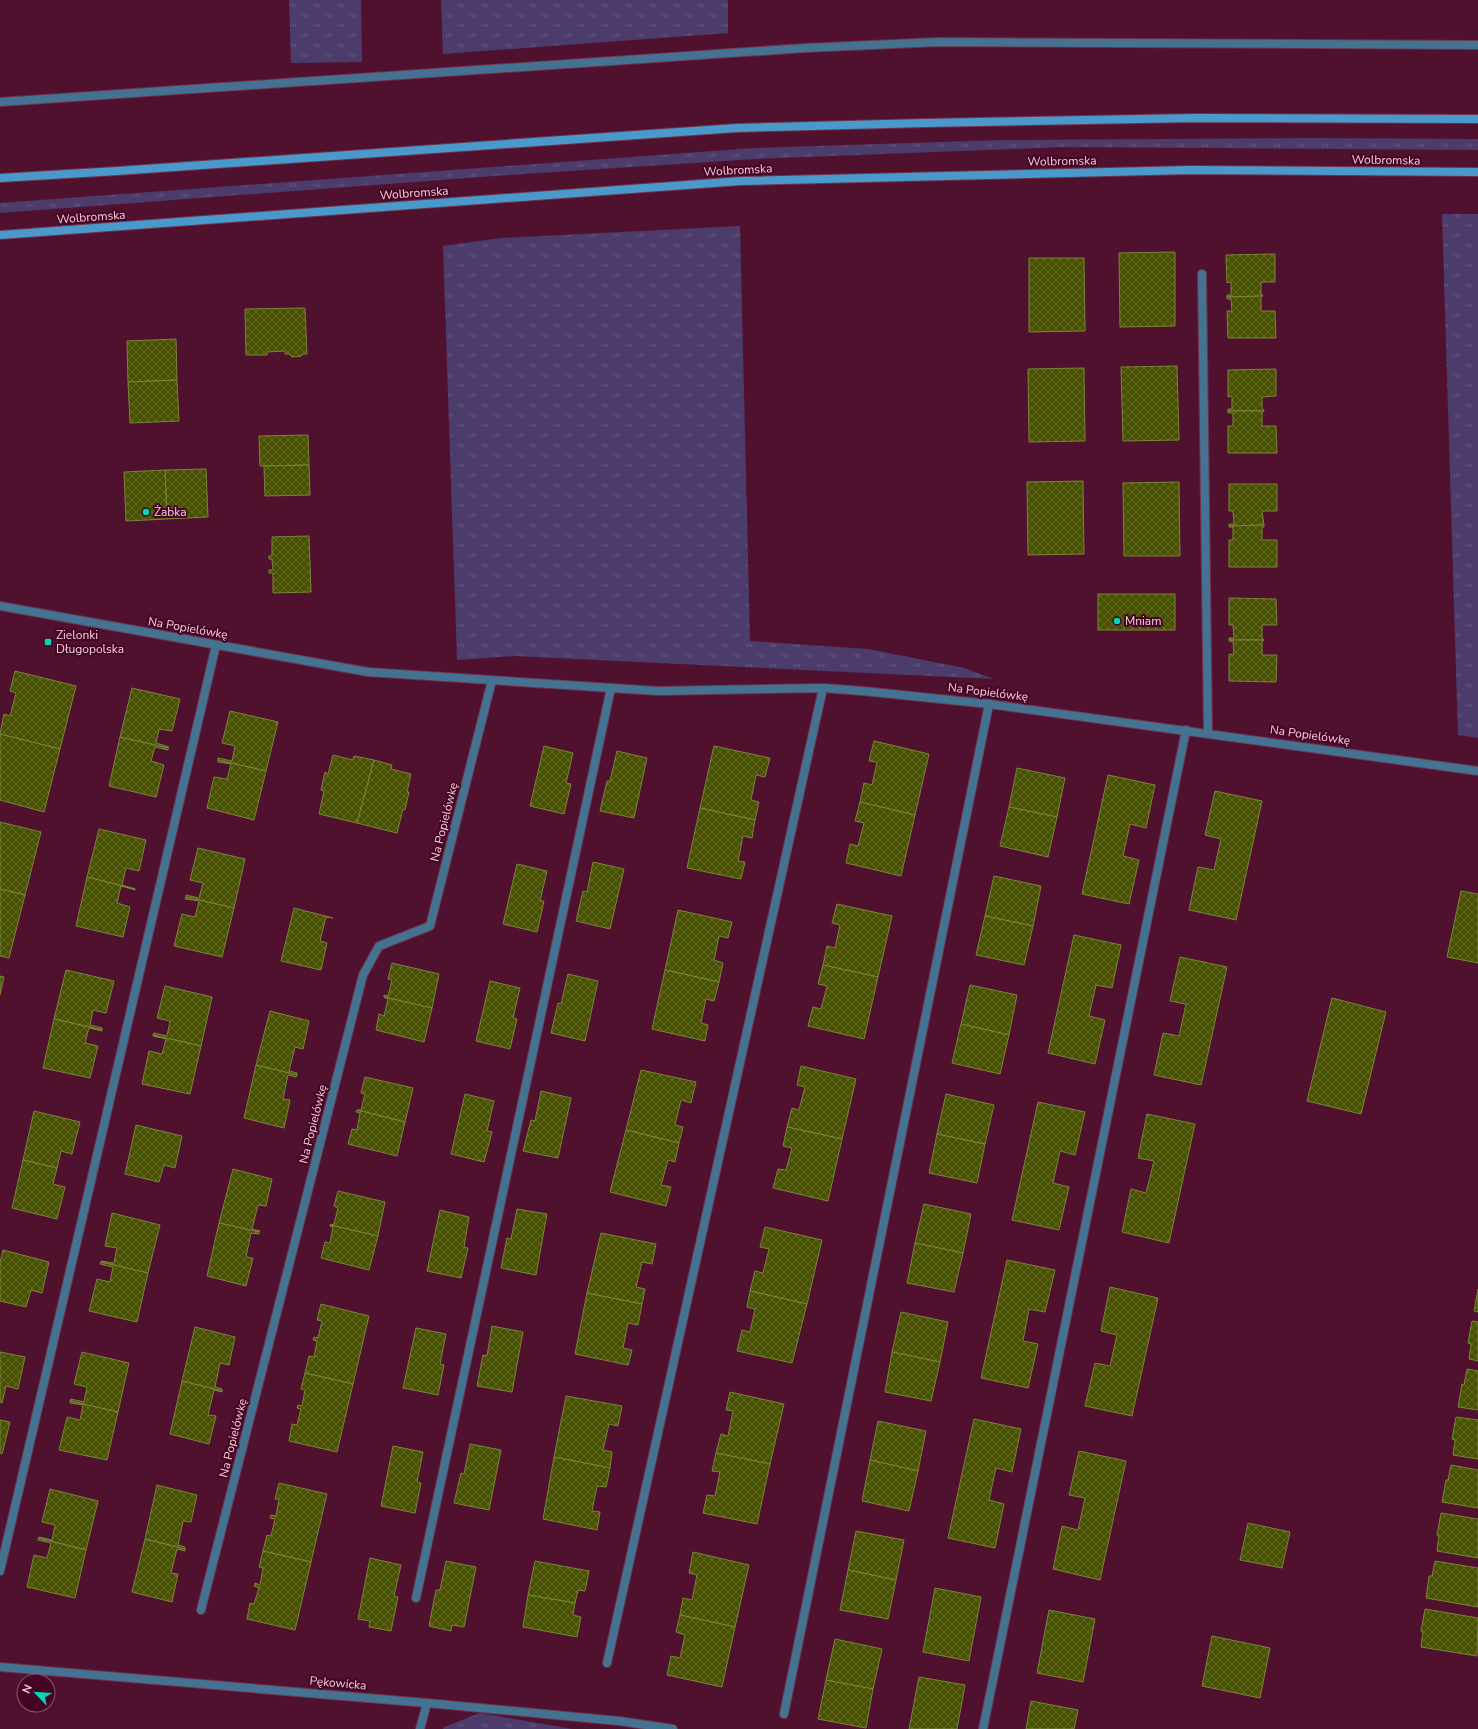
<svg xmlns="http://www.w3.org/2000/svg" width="1478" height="1729" viewBox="0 0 1478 1729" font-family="'Nunito Sans',sans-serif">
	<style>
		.grass { fill: url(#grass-tufts) }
		.building { fill: url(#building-cross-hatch); stroke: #7a853e }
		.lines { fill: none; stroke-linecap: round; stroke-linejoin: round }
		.lane-casing { stroke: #6e334d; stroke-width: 10 }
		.street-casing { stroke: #6e334d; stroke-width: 10 }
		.secondary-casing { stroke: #6e334d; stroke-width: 10 }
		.lane { stroke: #437391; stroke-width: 8 }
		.street { stroke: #437391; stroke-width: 8 }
		.secondary { stroke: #499aca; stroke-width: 8 }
		.poi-dot { fill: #06d5b6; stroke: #440524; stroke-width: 1.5 }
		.labels { text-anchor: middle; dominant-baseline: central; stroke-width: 4; stroke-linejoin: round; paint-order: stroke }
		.street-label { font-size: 12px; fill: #f8cfdc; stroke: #440524 }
		.poi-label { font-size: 12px; fill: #f8cfdc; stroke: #440524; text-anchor: start }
	</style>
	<defs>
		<pattern id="grass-tufts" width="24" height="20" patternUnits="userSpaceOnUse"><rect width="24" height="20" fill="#4b3c6c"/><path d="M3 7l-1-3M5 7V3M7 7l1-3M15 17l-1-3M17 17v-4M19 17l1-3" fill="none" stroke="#665780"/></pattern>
		<pattern id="building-cross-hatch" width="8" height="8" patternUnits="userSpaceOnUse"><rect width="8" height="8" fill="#485100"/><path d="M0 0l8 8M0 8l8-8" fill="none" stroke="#636925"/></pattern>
	</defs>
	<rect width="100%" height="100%" fill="#50112e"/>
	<!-- grass -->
	<g class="grass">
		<path d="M289 0H361L362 62 291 63Z"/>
		<path d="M441 0H728V33L443 54Z"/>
		<path d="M1308 138 1478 139V150L1065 147 755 159 494 176 0 213V203L754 148 1003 140Z"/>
		<path d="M1442 214H1478V738L1458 735Z"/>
		<path d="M740 226 750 641 868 649 964 668 994 679 514 656 457 660 443 246 501 238Z"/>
		<path d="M480 1713 572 1729H443L444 1727Z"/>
	</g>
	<!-- building -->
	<g class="building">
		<path d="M1175 252V326L1120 327 1119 253Z"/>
		<path d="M1275 254V282H1261V295H1263L1262 296 1227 297V295H1231V282L1227 283 1226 255Z"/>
		<path d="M1029 258H1084L1085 331 1029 332Z"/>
		<path d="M1262 296 1261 298V311H1275L1276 338H1228L1227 311H1232L1231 299H1227V297Z"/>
		<path d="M305 308 307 354H303L301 356 292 357 289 354H285V351L267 352V355H246L245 309Z"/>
		<path d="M176 339 177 380 128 382 127 341Z"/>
		<path d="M1177 366 1179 440 1123 441 1121 367Z"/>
		<path d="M1084 368 1085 441 1029 442 1028 369Z"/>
		<path d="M1276 369V396L1262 397V409L1264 410V411H1228V409H1232V396L1228 397V370Z"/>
		<path d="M177 380 179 421 130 423 128 382Z"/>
		<path d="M1228 411H1264L1262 413V426H1276L1277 453H1228V426H1233V413H1228Z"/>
		<path d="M308 435 309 465 260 466 259 436Z"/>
		<path d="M309 465 310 495 265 496 264 466Z"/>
		<path d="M206 469 208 517 167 519 165 470Z"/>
		<path d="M165 470 167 519 126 521 124 472Z"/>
		<path d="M1083 481 1084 554 1028 555 1027 482Z"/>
		<path d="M1179 482 1180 556H1124L1123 483Z"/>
		<path d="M1229 484H1277V511H1262L1264 525 1229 526V524H1234L1233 511H1229Z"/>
		<path d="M1264 525V527H1262V540H1277V567H1229V540H1233V527H1229V526Z"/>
		<path d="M309 536 311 592 273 593V573H269V570H273L272 559H269V556H272V537Z"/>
		<rect x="1098" y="594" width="77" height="36"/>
		<path d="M1229 598 1276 599 1277 625H1262V638L1264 640H1229V638H1234L1233 625H1229Z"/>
		<path d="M1229 640H1264L1262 641V655H1277L1276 682 1229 681V654L1234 655 1233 642 1229 641Z"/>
		<path d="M15 671 76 686 60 749 0 734 4 714 10 716 16 693 10 691Z"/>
		<path d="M132 688 180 699 172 731 159 729 156 743 169 747 168 748 120 737Z"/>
		<path d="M230 711 278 722 266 771 218 760V758L232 761 235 746 222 743Z"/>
		<path d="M0 734 60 749 44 812 0 800Z"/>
		<path d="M120 737 168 748V750L155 747 151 761 164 765 156 797 109 786Z"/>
		<path d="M874 741 929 754 915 815 860 802 864 783 872 785 877 762 869 761Z"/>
		<path d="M544 746 573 753 566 783 571 784 564 814 530 806Z"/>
		<path d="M714 746 770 758 765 777 756 775 751 800 759 802 755 820 700 808Z"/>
		<path d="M617 751 647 758 634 818 600 811 607 781H610Z"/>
		<path d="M333 755 353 760 354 756 374 760 357 823 319 814 324 791 321 790 325 772 328 774Z"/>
		<path d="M218 760 266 771 254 820 207 808 214 777 227 779 231 764 218 762Z"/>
		<path d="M374 760 392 765 391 769 411 774 407 792H409L405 810 403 809 397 833 357 823Z"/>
		<path d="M1017 768 1065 778 1057 817 1009 807Z"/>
		<path d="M1108 775 1155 785 1146 828 1130 824 1123 856 1139 860 1129 904 1082 894Z"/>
		<path d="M1215 791 1262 801 1236 920 1189 910 1198 867 1214 870 1221 839 1205 835Z"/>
		<path d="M860 802 915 815 901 876 846 863 850 844 858 846 864 823 855 821Z"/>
		<path d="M1009 807 1057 817 1048 857 1000 846Z"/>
		<path d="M700 808 755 820 752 838 743 836 738 861 745 862 741 879 687 868Z"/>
		<path d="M0 822 41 832 25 895 0 889Z"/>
		<path d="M99 829 146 840 139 871 126 868 122 885 135 889 87 877Z"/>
		<path d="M198 848 245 859 234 908 186 897V895L199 898 203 883 190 880Z"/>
		<path d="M593 862 624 869 610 929 576 921 583 891 587 892Z"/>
		<path d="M517 864 547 871 540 901H544L537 932 503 924Z"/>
		<path d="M994 876 1041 886 1033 926 985 916Z"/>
		<path d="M87 877 135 889V890L121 886 117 903 130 907 123 937 76 926Z"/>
		<path d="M0 889 25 895 9 958 0 956Z"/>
		<path d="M1461 891 1478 894V963L1447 957Z"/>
		<path d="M186 897 234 908 222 957 174 946 182 914 195 917 199 901 185 899Z"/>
		<path d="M837 904 892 916 878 977 823 965 827 946 835 948 840 925 832 923Z"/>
		<path d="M294 908 333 918 326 917 320 941 327 943 321 970 281 961Z"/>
		<path d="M678 910 732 922 728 938 719 936 714 960 723 963 719 982 665 970Z"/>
		<path d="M985 916 1033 926 1024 965 976 955Z"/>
		<path d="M1074 935 1121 945 1112 988 1096 985 1089 1016 1105 1020 1095 1064 1048 1053Z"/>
		<path d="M1180 957 1227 967 1201 1085 1154 1075 1163 1033 1179 1036 1186 1004 1170 1001Z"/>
		<path d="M392 963 439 974 432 1008 384 997V995L388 996 392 980 388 979Z"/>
		<path d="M823 965 878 977 864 1039 808 1026 813 1007 821 1009 827 986 818 984Z"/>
		<path d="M66 970 114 981 106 1013 93 1010 90 1025 102 1028V1030L54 1019Z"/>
		<path d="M665 970 719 982 714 1001 706 999 701 1023 708 1025 705 1041 652 1029Z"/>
		<path d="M568 974 598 981 585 1041 551 1033 558 1003 561 1004Z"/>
		<path d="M0 976 4 977 0 995Z"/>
		<path d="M490 981 520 988 513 1018 517 1019 510 1049 476 1041Z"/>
		<path d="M970 985 1017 995 1009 1035 961 1024Z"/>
		<path d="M165 986 212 997 201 1046 153 1035 154 1033 167 1036 170 1021 157 1018Z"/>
		<path d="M384 997 432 1008 424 1042 376 1030 379 1014 384 1016 388 999Z"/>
		<path d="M1332 998 1386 1012 1361 1114 1307 1101Z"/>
		<path d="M270 1011 309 1021 303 1049 295 1047 289 1071 297 1073V1075L256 1065Z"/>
		<path d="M54 1019 102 1030V1031L89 1028 85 1043 98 1046 90 1078 43 1068Z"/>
		<path d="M961 1024 1009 1035 1000 1074 952 1063Z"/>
		<path d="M153 1035 201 1046 190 1094 142 1084 149 1051 162 1054 166 1039 153 1036Z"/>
		<path d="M256 1065 297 1075 296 1077 288 1075 283 1099 290 1100 284 1128 244 1118Z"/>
		<path d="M801 1066 856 1079 842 1139 787 1127 792 1108 799 1110 805 1087 797 1085Z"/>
		<path d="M641 1070 696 1082 691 1103 681 1100 675 1125 683 1127 679 1143 626 1130Z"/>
		<path d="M365 1077 413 1088 405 1122 357 1110H361L365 1094 361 1093Z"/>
		<path d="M541 1091 571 1098 558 1158 523 1151 531 1120 535 1121Z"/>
		<path d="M465 1094 494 1101 487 1131 492 1132 484 1162 451 1154Z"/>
		<path d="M946 1094 994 1105 985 1144 937 1134Z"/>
		<path d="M1038 1102 1085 1112 1075 1155 1060 1151 1053 1183 1069 1187 1059 1230 1012 1220Z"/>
		<path d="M357 1110 405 1122 397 1156 348 1144 352 1129 357 1130 360 1113 356 1112Z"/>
		<path d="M34 1111 80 1122 72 1154 61 1151 57 1168 23 1160Z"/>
		<path d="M1147 1114 1195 1124 1169 1243 1122 1232 1131 1189 1146 1193 1154 1161 1138 1158Z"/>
		<path d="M136 1125 182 1136 175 1168 164 1165 159 1182 125 1174Z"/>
		<path d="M787 1127 842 1139 828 1201 773 1188 778 1169 786 1170 792 1148 783 1146Z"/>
		<path d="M626 1130 679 1143 675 1162 668 1160 661 1185 671 1187 666 1206 610 1192Z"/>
		<path d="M937 1134 985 1144 977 1183 929 1173Z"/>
		<path d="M23 1160 57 1168 53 1184 65 1187 57 1219 12 1208Z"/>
		<path d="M233 1169 272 1179 266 1206 258 1205 252 1229 260 1231 259 1232 219 1223Z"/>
		<path d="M338 1191 385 1202 378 1236 330 1225 334 1224 338 1208 334 1206Z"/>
		<path d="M924 1204 971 1214 963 1253 915 1243Z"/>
		<path d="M517 1209 547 1214 536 1275 501 1268 507 1238 511 1239Z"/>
		<path d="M440 1210 469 1217 464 1247 468 1248 461 1278 427 1271Z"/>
		<path d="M112 1213 160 1225 148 1273 101 1262V1261L114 1263 117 1248 105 1246Z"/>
		<path d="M219 1223 259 1232V1234L251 1233 246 1257 253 1258 246 1286 207 1276Z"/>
		<path d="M330 1225 378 1236 369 1270 321 1258 325 1242 330 1243 333 1227 330 1226Z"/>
		<path d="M765 1227 822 1240 807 1304 750 1291 755 1271 763 1273 769 1249 760 1247Z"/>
		<path d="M601 1233 656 1244 652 1264 642 1262 636 1287 645 1289 642 1304 587 1293Z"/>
		<path d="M915 1243 963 1253 954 1292 907 1283Z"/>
		<path d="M3 1250 49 1262 42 1293 31 1290 26 1307 0 1301V1262Z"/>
		<path d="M1007 1260 1055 1270 1045 1312 1029 1309 1023 1341 1038 1344 1028 1388 981 1378Z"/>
		<path d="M101 1262 148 1273 137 1322 89 1311 97 1279 110 1282 113 1267 100 1264Z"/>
		<path d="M1110 1287 1158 1298 1132 1416 1085 1406 1095 1363 1110 1366 1117 1335 1101 1331Z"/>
		<path d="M1478 1289V1312L1474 1311Z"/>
		<path d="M750 1291 807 1304 792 1363 737 1351 742 1330 750 1332 755 1309 747 1307Z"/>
		<path d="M587 1293 642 1304 638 1325 628 1323 623 1348 632 1350 628 1365 575 1354Z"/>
		<path d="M321 1304 369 1316 353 1384 305 1373 309 1356 314 1357 317 1341 313 1340 314 1337 318 1338 322 1321 317 1320Z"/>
		<path d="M901 1312 948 1322 940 1362 892 1352Z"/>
		<path d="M1472 1321 1478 1322V1361L1469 1359 1471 1344 1468 1343Z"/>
		<path d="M492 1326 523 1332 512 1392 477 1386 483 1355 487 1356Z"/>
		<path d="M195 1327 235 1337 229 1365 220 1363 215 1387 222 1389V1391L182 1381Z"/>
		<path d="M416 1328 446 1334 440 1364 444 1365 438 1395 403 1388Z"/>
		<path d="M0 1352 25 1357 18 1389 6 1386 2 1403 0 1402Z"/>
		<path d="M82 1352 129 1363 118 1412 70 1401 71 1399 84 1402 87 1387 74 1384Z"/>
		<path d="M892 1352 940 1362 931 1401 885 1392Z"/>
		<path d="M1467 1369 1478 1371V1410L1458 1407 1462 1384 1464 1385Z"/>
		<path d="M305 1373 353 1384 337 1452 289 1441 292 1424 297 1425 301 1409 297 1408 298 1405 302 1406 305 1390 301 1389Z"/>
		<path d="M182 1381 222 1391V1392L214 1390 208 1415 216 1416 209 1444 170 1434Z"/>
		<path d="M730 1392 784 1404 770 1464 716 1453 721 1434 728 1436 733 1411 726 1410Z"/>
		<path d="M566 1396 622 1406 618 1426 609 1424 603 1450 612 1452 610 1468 554 1457Z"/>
		<path d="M70 1401 118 1412 107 1460 59 1450 67 1417 80 1420 83 1405 70 1403Z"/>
		<path d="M1456 1417 1478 1420V1459L1453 1455 1455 1440 1452 1439Z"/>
		<path d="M974 1419 1021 1429 1012 1472 996 1468 989 1500 1004 1504 995 1548 948 1538Z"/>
		<path d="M0 1420 10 1422 2 1454 0 1453Z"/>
		<path d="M878 1421 926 1431 918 1471 870 1460Z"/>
		<path d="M470 1444 501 1450 489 1510 454 1503 461 1473 464 1474Z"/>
		<path d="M393 1446 423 1452 417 1482 421 1483 415 1513 381 1506Z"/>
		<path d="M1079 1451 1126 1461 1100 1580 1053 1569 1062 1526 1078 1530 1085 1498 1069 1495Z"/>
		<path d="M716 1453 770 1464 757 1524 703 1513 707 1495 715 1496 720 1472 712 1471Z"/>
		<path d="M554 1457 610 1468 606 1487 597 1486 592 1511 600 1512 597 1530 543 1519Z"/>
		<path d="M870 1460 918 1471 909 1511 862 1501Z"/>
		<path d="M1451 1465 1478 1470V1508L1442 1502 1446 1480H1448Z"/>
		<path d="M279 1483 327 1494 311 1562 263 1551 267 1535 271 1536 275 1519 270 1518 271 1515 276 1516 279 1499H275Z"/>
		<path d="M157 1485 197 1495 191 1522 183 1521 178 1545 185 1547V1549L145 1539Z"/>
		<path d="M50 1489 98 1501 86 1550 38 1538 39 1537 52 1540 55 1525 42 1522Z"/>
		<path d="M1441 1513 1478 1519V1558L1437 1551 1439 1535H1437Z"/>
		<path d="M1248 1523 1290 1532 1282 1568 1240 1560Z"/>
		<path d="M856 1531 904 1540 896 1580 848 1570Z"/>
		<path d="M38 1538 86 1550 75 1598 27 1587 34 1555 47 1558 51 1543 38 1540Z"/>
		<path d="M145 1539 185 1549V1551L177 1549 171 1573 178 1574 172 1602 132 1592Z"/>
		<path d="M263 1551 311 1562 295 1630 247 1619 250 1603 254 1604 259 1588 254 1586 255 1583 260 1585 263 1568 259 1567Z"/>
		<path d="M693 1552 749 1565 735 1627 680 1615 683 1598 692 1600 697 1575 689 1573Z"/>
		<path d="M370 1558 401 1565 394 1596 398 1597 391 1631 369 1627 370 1621 358 1619Z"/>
		<path d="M446 1561 476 1567 464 1627 452 1625 451 1631 429 1626 436 1590H440Z"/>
		<path d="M535 1561 589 1571 585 1591 578 1590 575 1603 528 1595Z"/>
		<path d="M1435 1561 1478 1568V1607L1426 1598 1429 1576H1432Z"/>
		<path d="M848 1570 896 1580 888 1619 840 1610Z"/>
		<path d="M935 1588 981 1597 969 1661 923 1652Z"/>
		<path d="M528 1595 575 1603 573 1615 581 1617 577 1637 523 1627Z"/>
		<path d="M1425 1609 1478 1618 1477 1656 1421 1647 1423 1631H1421Z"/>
		<path d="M1049 1610 1095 1619 1083 1682 1037 1673Z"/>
		<path d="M680 1615 735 1627 722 1687 667 1675 671 1656 680 1658 685 1635 676 1632Z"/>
		<path d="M1212 1636 1270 1648 1260 1698 1202 1686Z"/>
		<path d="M835 1639 882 1649 873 1689 826 1680Z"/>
		<path d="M919 1677 965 1685 957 1729H909Z"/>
		<path d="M826 1680 873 1689 866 1728 818 1719Z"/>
		<path d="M1031 1701 1078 1710 1074 1729H1026Z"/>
	</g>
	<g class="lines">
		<!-- lane casing -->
		<g class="lane-casing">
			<g id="lane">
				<path d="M0 102 805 48 938 42 1478 45"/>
				<path d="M1202 274 1208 733"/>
				<path d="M0 1571 216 645"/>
				<path d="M416 1598 611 688"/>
				<path d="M607 1663 823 688"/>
				<path d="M784 1714 989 704"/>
				<path d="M983 1729 1186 730"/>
			</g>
		</g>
		<!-- street casing -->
		<g class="street-casing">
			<g id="street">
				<path d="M0 606 368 672 658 691 823 688 863 691 989 704 1478 771"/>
				<path d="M201 1610 363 975 379 946 430 926 492 680"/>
				<path d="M0 1667 427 1703 619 1721 673 1729"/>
				<path d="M420 1729 427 1703"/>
			</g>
		</g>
		<!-- secondary casing -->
		<g class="secondary-casing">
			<g id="secondary">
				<path d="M0 178 117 171 737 128 925 123 1194 118 1478 119"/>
				<path d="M0 235 741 181 1190 170 1478 172"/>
			</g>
		</g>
		<!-- lane -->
		<use href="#lane" class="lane"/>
		<!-- street -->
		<use href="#street" class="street"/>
		<!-- secondary -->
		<use href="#secondary" class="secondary"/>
	</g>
	<!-- markers -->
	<g class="poi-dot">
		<circle cx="146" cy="512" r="4"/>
		<circle cx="1117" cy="621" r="4"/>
		<rect x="44" y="638" width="8" height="8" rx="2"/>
	</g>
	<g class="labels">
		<!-- street labels -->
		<g class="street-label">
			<text transform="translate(1386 160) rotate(1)">Wolbromska</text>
			<text transform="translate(1062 161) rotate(-1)">Wolbromska</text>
			<text transform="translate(738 170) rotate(-3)">Wolbromska</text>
			<text transform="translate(414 193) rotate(-4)">Wolbromska</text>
			<text transform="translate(91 217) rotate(-4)">Wolbromska</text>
			<text transform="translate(188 628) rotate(10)">Na Popielówkę</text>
			<text transform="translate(988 692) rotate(7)">Na Popielówkę</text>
			<text transform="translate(1310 735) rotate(8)">Na Popielówkę</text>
			<text transform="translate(444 822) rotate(-76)">Na Popielówkę</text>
			<text transform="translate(313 1124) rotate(-76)">Na Popielówkę</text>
			<text transform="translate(233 1438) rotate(-76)">Na Popielówkę</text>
			<text transform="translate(338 1683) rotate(5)">Pękowicka</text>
		</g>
		<!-- poi labels -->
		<g class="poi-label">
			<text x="154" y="512">Żabka</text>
			<text x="1125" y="621">Mniam</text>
			<text x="56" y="635">Zielonki<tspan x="56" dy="14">Długopolska</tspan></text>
		</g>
	</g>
	<!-- north arrow -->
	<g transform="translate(36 1693) rotate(295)"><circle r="19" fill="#440524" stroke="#8c566e"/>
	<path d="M0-3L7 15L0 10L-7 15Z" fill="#06d5b6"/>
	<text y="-6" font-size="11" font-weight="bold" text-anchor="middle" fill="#f8cfdc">N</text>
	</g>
</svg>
